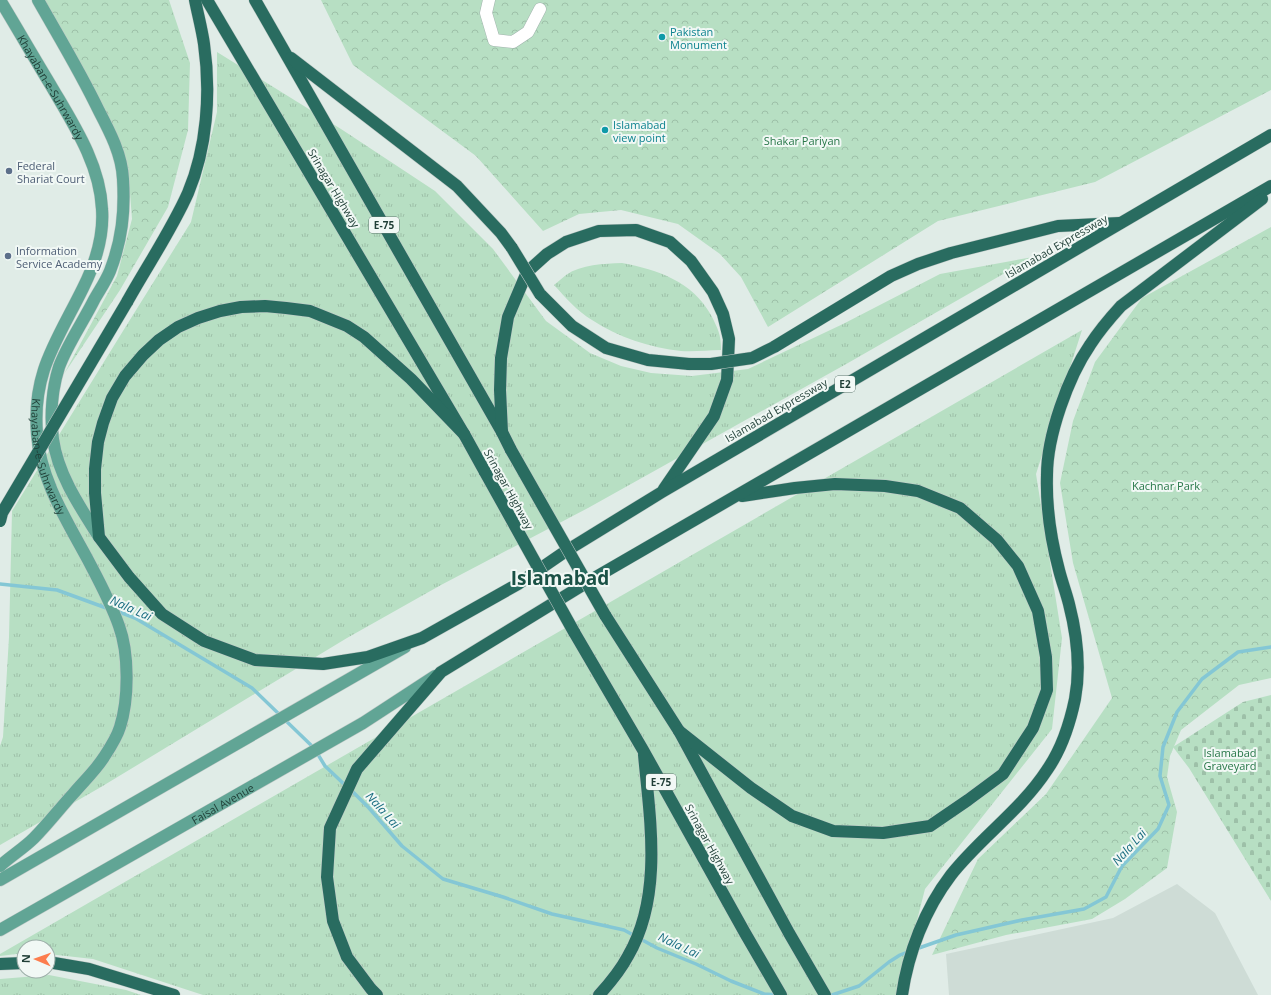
<svg xmlns="http://www.w3.org/2000/svg" width="1271" height="995" viewBox="0 0 1271 995" font-family="'Open Sans',sans-serif">
	<style>
		.built { fill: #cedcd6 }
		.grass { fill: url(#grass-tufts) }
		.forest { fill: url(#forest-crowns) }
		.cemetery { fill: url(#cemetery-stones) }
		.lines { fill: none; stroke-linecap: round; stroke-linejoin: round }
		.stream { stroke: #84c7d5; stroke-width: 3.5 }
		.minor-casing { stroke: #a2b4ae; stroke-width: 13 }
		.major-casing { stroke: #c0c9c7; stroke-width: 13 }
		.highway-casing { stroke: #c0c9c7; stroke-width: 13 }
		.minor { stroke: #fff; stroke-width: 12 }
		.major { stroke: #61a595; stroke-width: 12 }
		.highway { stroke: #296c60; stroke-width: 12 }
		.highway-bridge-casing { stroke: #c0c9c7; stroke-width: 13; stroke-linecap: butt }
		.highway-bridge { stroke: #296c60; stroke-width: 12 }
		.culture-dot { fill: #0f9aa8; stroke: #f1f8f5; stroke-width: 1.5 }
		.service-dot { fill: #5c6f8a; stroke: #f1f8f5; stroke-width: 1.5 }
		.labels { text-anchor: middle; dominant-baseline: central; stroke-width: 4; stroke-linejoin: round; paint-order: stroke }
		.shield { fill: #f1f8f5; stroke: #5e766f; stroke-width: 1 }
		.shield-label { font-size: 10px; font-weight: bold; fill: #1f3e36 }
		.culture-label { font-size: 11px; fill: #0d838f; stroke: #f1f8f5; text-anchor: start }
		.street-label { font-size: 11px; fill: #1f3e36; stroke: #f1f8f5 }
		.park-label { font-size: 11px; fill: #277748; stroke: #f1f8f5 }
		.service-label { font-size: 11px; fill: #4e5e75; stroke: #f1f8f5; text-anchor: start }
		.water-label { font-size: 12px; font-style: italic; fill: #156a7e; stroke: #f1f8f5 }
		.town-label { font-size: 19px; font-weight: bold; fill: #1a5145; stroke: #f1f8f5 }
	</style>
	<defs>
		<pattern id="grass-tufts" width="24" height="20" patternUnits="userSpaceOnUse"><rect width="24" height="20" fill="#b7dfc3"/><path d="M3 7l-1-3M5 7V3M7 7l1-3M15 17l-1-3M17 17v-4M19 17l1-3" fill="none" stroke="#9dc0a8"/></pattern>
		<pattern id="forest-crowns" width="20" height="18" patternUnits="userSpaceOnUse"><rect width="20" height="18" fill="#b7dfc3"/><path d="M2 6a3 3 0 1 1 6 0M12 15a3 3 0 1 1 6 0" fill="none" stroke="#9dc0a8"/></pattern>
		<pattern id="cemetery-stones" width="16" height="16" patternUnits="userSpaceOnUse"><rect width="16" height="16" fill="#b7dfc3"/><path d="M2 7V4a2 2 0 0 1 4 0v3zM10 15v-3a2 2 0 0 1 4 0v3z" fill="#9dc0a8"/></pattern>
	</defs>
	<rect width="100%" height="100%" fill="#e0ece7"/>
	<!-- built -->
	<path class="built" d="M1177 884 1215 913 1258 995H949L946 954 1113 918Z"/>
	<!-- grass -->
	<g class="grass">
		<path d="M217 52 341 129 435 191 493 249 546 321 590 353 621 366 651 373 692 376 748 369 843 324 940 274 1033 257 848 363 588 508 441 585 347 638 101 787 0 845V746L3 737 9 637 12 511 123 331 191 222 217 112Z"/>
		<path d="M622 263C658 270 692 281 711 315 718 329 721 334 721 350 708 350 694 352 681 351 651 348 617 337 592 320 577 311 566 298 554 285 558 282 562 278 566 275 582 264 603 264 622 263Z"/>
		<path d="M1082 330 1036 474 1062 638 1052 729 925 889 898 995H203L93 959 48 954V947H24V953L0 956V954Z"/>
		<path d="M49 975 126 990 141 995H0V979Z"/>
	</g>
	<!-- forest -->
	<g class="forest">
		<path d="M40 0H169L190 63 188 130 168 207 120 290 64 374 117 276 132 219 128 167Z"/>
		<path d="M321 0H1271V90L1095 182 938 221 768 327 741 277 720 254 678 224 621 210 579 214 543 231 476 156 353 65Z"/>
		<path d="M1271 227V678L1239 685 1181 730 1170 756 1167 777 1177 812 1167 868 1125 899 1092 919 1006 935 932 955 978 859 1046 794 1112 698 1073 563 1060 483 1073 421 1095 362 1142 298Z"/>
	</g>
	<!-- cemetery -->
	<path class="cemetery" d="M1271 695V901L1189 768 1173 747 1243 702Z"/>
	<g class="lines">
		<!-- stream -->
		<g class="stream">
			<path d="M0 584 57 590 109 609"/>
			<path d="M117 611 135 618 252 688 314 748 325 766 346 786"/>
			<path d="M351 790 369 808 402 846 443 879 503 897 552 914 624 930 657 948 696 964 731 981 764 994 779 995"/>
			<path d="M916 949 956 935 1022 920 1084 909 1106 897 1122 866 1158 829 1169 805 1160 776 1163 747 1177 712 1202 679 1238 652 1271 647"/>
			<path d="M832 995 859 986 889 962 900 955 910 951"/>
		</g>
		<!-- minor casing -->
		<g class="minor-casing">
			<path id="minor" d="M489 0 486 13 494 40 513 42 528 32 540 9"/>
		</g>
		<!-- major casing -->
		<g class="major-casing">
			<g id="major">
				<path id="s1" d="M0 0C17 28 33 56 50 84 72 122 100 163 102 209 104 236 95 264 83 288 57 341 32 372 37 434 40 479 67 521 88 560 99 581 111 603 119 626 129 653 129 699 120 727 117 737 110 748 104 757 96 770 83 782 73 794 60 808 48 824 34 838 24 848 11 856 0 866"/>
				<path d="M38 0C59 37 81 73 99 111 110 132 122 155 123 179 125 212 122 240 110 271 106 281 99 291 94 300 83 322 67 345 59 367 52 389 50 416 53 439 58 475 80 507 99 537"/>
				<path d="M0 880 405 647"/>
				<path id="s2" d="M0 930 363 723 435 676"/>
			</g>
		</g>
		<!-- highway casing -->
		<g class="highway-casing">
			<g id="highway">
				<path d="M207 0 464 434 485 472"/>
				<path d="M255 0 502 432 511 450"/>
				<path d="M291 58 457 186 501 233 512 248"/>
				<path d="M540 294 572 326 606 348 648 360 689 364"/>
				<path d="M127 302C147 266 171 231 188 193 207 148 211 93 204 44 202 30 198 15 195 0"/>
				<path d="M774 347 891 276 918 264 951 253 1058 226 1120 223"/>
				<path d="M502 432 500 390 501 358 508 317 527 272 547 254 566 242 599 231 636 230 670 242 691 261 713 292 723 314 729 339 727 380 714 416 664 489"/>
				<path d="M464 434 411 379 364 337 347 326 310 311 286 308 265 306 241 307 220 311 198 318 178 327 159 340 143 355 125 376 112 398 103 423 98 442 95 469V493L99 537 129 577 162 614 204 641 255 660 323 664 368 657 422 638 518 584 566 551 662 492 1271 135"/>
				<path d="M605 615 679 731 789 933 825 995"/>
				<path d="M574 632 643 750 745 933 781 995"/>
				<path d="M679 731 751 788 792 816 833 831 883 833 930 826 968 800 1003 774 1033 728 1047 690 1046 657 1038 611 1018 566 997 540 960 508 918 491 885 486 835 484 795 488 742 496"/>
				<path d="M48 962 89 969 174 995"/>
				<path d="M0 964 24 963"/>
				<path d="M377 995 371 989 347 957 333 921 327 877 330 828 357 769 441 672 596 577 1271 186"/>
				<path d="M599 995C610 983 620 971 628 956 663 896 650 820 644 755"/>
				<path d="M902 995C908 953 925 909 951 875 980 838 1021 810 1047 770 1061 750 1070 723 1075 699 1081 667 1077 635 1069 604 1066 592 1062 582 1059 570 1051 540 1046 506 1047 475 1047 436 1068 377 1090 345 1099 331 1110 318 1121 306L1262 199"/>
			</g>
		</g>
		<!-- minor -->
		<use href="#minor" class="minor"/>
		<!-- major -->
		<use href="#major" class="major"/>
		<!-- highway -->
		<use href="#highway" class="highway"/>
		<!-- highway-bridge casing -->
		<g class="highway-bridge-casing">
			<g id="highway-bridge">
				<path d="M512 248 540 294"/>
				<path d="M689 364H711L752 358 774 347"/>
				<path d="M511 450 605 615"/>
				<path d="M485 472 574 632"/>
				<path d="M0 521 2 513 127 302"/>
			</g>
		</g>
		<!-- highway-bridge -->
		<use href="#highway-bridge" class="highway-bridge"/>
	</g>
	<!-- markers -->
	<g class="culture-dot">
		<circle cx="662" cy="37" r="4"/>
		<circle cx="605" cy="130" r="4"/>
	</g>
	<g class="service-dot">
		<circle cx="9" cy="171" r="4"/>
		<circle cx="8" cy="256" r="4"/>
	</g>
	<g class="labels">
		<!-- shield labels -->
		<g class="shield">
			<rect x="369" y="217" width="30" height="16" rx="3"/>
			<rect x="835" y="376" width="20" height="16" rx="3"/>
			<rect x="646" y="774" width="30" height="16" rx="3"/>
		</g>
		<g class="shield-label">
			<text x="384" y="225">E-75</text>
			<text x="845" y="384">E2</text>
			<text x="661" y="782">E-75</text>
		</g>
		<!-- culture labels -->
		<g class="culture-label">
			<text x="670" y="31">Pakistan<tspan x="670" dy="13">Monument</tspan></text>
			<text x="613" y="124">Islamabad<tspan x="613" dy="13">view point</tspan></text>
		</g>
		<!-- street labels -->
		<g class="street-label">
			<text stroke="none"><textPath href="#s1" startOffset="101">Khayaban-e-Suhrwardy</textPath></text>
			<text transform="translate(334 188) rotate(59)">Srinagar Highway</text>
			<text transform="translate(1056 246) rotate(-30)">Islamabad Expressway</text>
			<text transform="translate(776 410) rotate(-30)">Islamabad Expressway</text>
			<text stroke="none"><textPath href="#s1" startOffset="497">Khayaban-e-Suhrwardy</textPath></text>
			<text transform="translate(509 489) rotate(61)">Srinagar Highway</text>
			<text stroke="none"><textPath href="#s2" startOffset="256">Faisal Avenue</textPath></text>
			<text transform="translate(710 844) rotate(61)">Srinagar Highway</text>
		</g>
		<!-- park labels -->
		<g class="park-label">
			<text x="802" y="140">Shakar Pariyan</text>
			<text x="1166" y="485">Kachnar Park</text>
			<text x="1230" y="752">Islamabad<tspan x="1230" dy="13">Graveyard</tspan></text>
		</g>
		<!-- service labels -->
		<g class="service-label">
			<text x="17" y="165">Federal<tspan x="17" dy="13">Shariat Court</tspan></text>
			<text x="16" y="250">Information<tspan x="16" dy="13">Service Academy</tspan></text>
		</g>
		<!-- water labels -->
		<g class="water-label">
			<text transform="translate(131 608) rotate(24)">Nala Lai</text>
			<text transform="translate(383 810) rotate(48)">Nala Lai</text>
			<text transform="translate(1129 847) rotate(-48)">Nala Lai</text>
			<text transform="translate(679 945) rotate(25)">Nala Lai</text>
		</g>
		<!-- town labels -->
		<g class="town-label">
			<text x="560" y="578">Islamabad</text>
		</g>
	</g>
	<!-- north arrow -->
	<g transform="translate(36 959) rotate(272)"><circle r="19" fill="#f1f8f5" stroke="#9daea9"/>
	<path d="M0-3L7 15L0 10L-7 15Z" fill="#fc7d4e"/>
	<text y="-6" font-size="11" font-weight="bold" text-anchor="middle" fill="#1f3e36">N</text>
	</g>
</svg>
